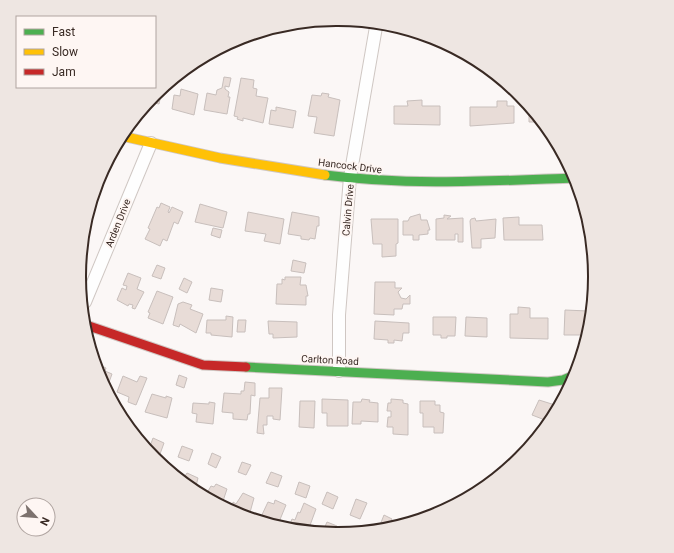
<svg xmlns="http://www.w3.org/2000/svg" width="674" height="553" viewBox="0 0 674 553" font-family="Roboto,sans-serif">
	<style>
		.building { fill: #e8dcd7; stroke: #c8bfbc }
		.lines { fill: none; stroke-linecap: round; stroke-linejoin: round }
		.street-casing { stroke: #cfc7c3; stroke-width: 14 }
		.fast-casing { stroke: #cfc7c3; stroke-width: 11 }
		.slow-casing { stroke: #cfc7c3; stroke-width: 11 }
		.jam-casing { stroke: #cfc7c3; stroke-width: 11 }
		.street { stroke: #fefefe; stroke-width: 12 }
		.fast { stroke: #4caf50; stroke-width: 9 }
		.slow { stroke: #ffc107; stroke-width: 9 }
		.jam { stroke: #c62828; stroke-width: 9 }
		.labels { text-anchor: middle; dominant-baseline: central; stroke-width: 4; stroke-linejoin: round; paint-order: stroke }
		.street-label { font-size: 10px; fill: #392a24; stroke: #fef6f3 }
		.rim { fill: none; stroke: #392a24; stroke-width: 2 }
	</style>
	<rect width="100%" height="100%" fill="#fbf7f6"/>
	<!-- building -->
	<g class="building">
		<path d="M224 77 231 78 229 87 225 86V89L229 92 228 97H230L227 114 204 110 207 93 216 95 217 90 222 88Z"/>
		<path d="M241 78 254 80 253 88 257 89 256 96 268 98 263 123 243 118V121L237 119 238 117 234 116Z"/>
		<path d="M181 89 198 94 194 115 172 109 174 95 180 96Z"/>
		<path d="M162 90 159 104 150 102 155 94Z"/>
		<path d="M322 93 329 94 328 97 340 100 334 136 314 133 317 117 308 116 312 95 321 96Z"/>
		<path d="M422 100V106H440V125L394 124V106H408L407 101Z"/>
		<path d="M497 101H507V106H514V123L470 126V107H497Z"/>
		<path d="M276 107 296 111 293 128 269 124 271 110 276 111Z"/>
		<path d="M529 109 538 122H529Z"/>
		<path d="M161 203 170 207 168 212 169 213 172 207 183 212 178 224 174 222 167 241 163 239 160 246 145 239 150 229 148 228 157 207 159 208Z"/>
		<path d="M200 204 227 212 223 228 195 222Z"/>
		<path d="M248 212 284 219 280 244 264 241 266 234 245 231Z"/>
		<path d="M292 212 319 217V226H317L315 239 310 238 309 240 301 239V236L288 234Z"/>
		<path d="M420 214 421 220H427L430 230H428V234L419 235V240H413V235H403V221H408L410 217Z"/>
		<path d="M444 215 451 216 447 219 463 218V242H458V234H455V240H436V219L444 218Z"/>
		<path d="M519 217V225H542L543 240H504L503 218Z"/>
		<path d="M475 218 476 221 496 219 495 238 481 239V248H472L470 221 471 219Z"/>
		<path d="M371 219H398V243L396 244V256L382 257V244H373Z"/>
		<path d="M213 228 222 230 220 238 211 235Z"/>
		<path d="M293 260 306 263 304 273 291 271Z"/>
		<path d="M157 265 165 268 161 279 152 276Z"/>
		<path d="M128 273 141 278 137 289 144 292 135 309 132 308 133 305 129 304 128 306 117 300 122 288 126 290 127 286 123 285Z"/>
		<path d="M285 277H301L300 285H306L308 296H306V305L276 304 277 284H282V279L285 280Z"/>
		<path d="M184 278 192 282 187 293 179 289Z"/>
		<path d="M375 282H395V288H402L398 292 401 298 406 299 410 295V304H403L402 309H394V315L374 314Z"/>
		<path d="M211 288 223 290 221 302 209 300Z"/>
		<path d="M157 291 173 297 163 324 148 318 150 313 148 312Z"/>
		<path d="M183 302 192 305 190 309 203 314 196 333 180 324 179 327 173 325 178 304Z"/>
		<path d="M518 307 530 308V318H548V339L510 338V314H518Z"/>
		<path d="M565 310 588 311 583 335H564Z"/>
		<path d="M226 316 233 317 232 337 211 335V333H206L207 320H226Z"/>
		<path d="M433 317H456L455 336H447V338H441V335H433Z"/>
		<path d="M466 317 487 318V337L465 336Z"/>
		<path d="M238 320H246L245 332H237Z"/>
		<path d="M268 321 297 322V337L273 338V334H269Z"/>
		<path d="M375 321 409 323V333H403L402 341 394 340V343H388V340L374 339Z"/>
		<path d="M97 364 106 368 105 371 112 374 108 385 105 384 99 375Z"/>
		<path d="M179 375 187 378 184 388 176 385Z"/>
		<path d="M123 376 137 382 140 376 147 378 136 405 128 402 129 397 117 392Z"/>
		<path d="M245 382 255 383V396L251 395 250 414H248L247 420 233 419V413L222 412 224 393 241 394V391H244Z"/>
		<path d="M269 388H282L280 420 273 419V416H267V425H263L264 434 257 433 260 398H269Z"/>
		<path d="M152 394 166 398V396L172 398 167 418 145 412Z"/>
		<path d="M322 399 348 400V426H327V413H322Z"/>
		<path d="M362 399 370 400 369 402 378 403V422L361 421V424H352L353 402H361Z"/>
		<path d="M391 399 403 400V403L408 404V435L393 434V427H387L388 417H391V411H387L388 403H391Z"/>
		<path d="M539 400 555 405 545 420 532 415Z"/>
		<path d="M300 401H315L314 428 299 427Z"/>
		<path d="M420 401H435V405H440V412L444 413 443 433H434V427H423V413H420Z"/>
		<path d="M209 402 215 403 213 424 196 422 197 414 192 413 193 403 209 404Z"/>
		<path d="M153 438 164 443 160 454 149 449Z"/>
		<path d="M182 446 193 450 189 461 178 457Z"/>
		<path d="M212 453 221 457 216 468 208 464Z"/>
		<path d="M242 462 251 465 246 475 238 472Z"/>
		<path d="M271 472 282 476 278 487 266 483Z"/>
		<path d="M187 473 198 478 196 486 181 476 182 475 185 476Z"/>
		<path d="M299 482 310 486 306 498 295 494Z"/>
		<path d="M216 484 227 489 222 504 207 493 211 486 214 487Z"/>
		<path d="M327 492 338 497 333 509 322 504Z"/>
		<path d="M243 493 254 498 249 516 238 514 233 511V502L236 504Z"/>
		<path d="M356 499 367 503 360 519 350 515Z"/>
		<path d="M275 500 286 505 279 522 260 519 268 502 274 504Z"/>
		<path d="M304 503 316 509 309 528 290 524 292 519 295 520 298 512 300 513Z"/>
		<path d="M384 515 392 519 390 523 380 525Z"/>
		<path d="M327 522 337 526 336 530 340 532 339 534 323 531Z"/>
	</g>
	<g class="lines">
		<!-- street casing -->
		<g class="street-casing">
			<g id="street">
				<path d="M85 302 151 143"/>
				<path d="M339 371V315L350 177 376 27"/>
			</g>
		</g>
		<!-- fast casing -->
		<g class="fast-casing">
			<g id="fast">
				<path d="M325 175C409 186 491 181 575 178"/>
				<path d="M246 367 548 382 563 380 575 375"/>
			</g>
		</g>
		<!-- slow casing -->
		<g class="slow-casing">
			<path id="slow" d="M126 137 220 158 325 175"/>
		</g>
		<!-- jam casing -->
		<g class="jam-casing">
			<path id="jam" d="M89 326 203 365 246 367"/>
		</g>
		<!-- street -->
		<use href="#street" class="street"/>
		<!-- fast -->
		<use href="#fast" class="fast"/>
		<!-- slow -->
		<use href="#slow" class="slow"/>
		<!-- jam -->
		<use href="#jam" class="jam"/>
	</g>
	<g class="labels">
		<!-- street labels -->
		<g class="street-label">
			<text transform="translate(350 166) rotate(7)">Hancock Drive</text>
			<text transform="translate(348 210) rotate(-85)">Calvin Drive</text>
			<text transform="translate(118 223) rotate(-68)">Arden Drive</text>
			<text transform="translate(330 360) rotate(3)">Carlton Road</text>
		</g>
	</g>
	<!-- crop -->
	<path d="M0 0H674V553H0ZM336 26H338A250 250 0 0 1 588 276V277A250 250 0 0 1 338 527H336A250 250 0 0 1 86 277V276A250 250 0 0 1 336 26Z" fill="#eee6e2" fill-rule="evenodd"/>
	<path class="rim" d="M336 26H338A250 250 0 0 1 588 276V277A250 250 0 0 1 338 527H336A250 250 0 0 1 86 277V276A250 250 0 0 1 336 26Z"/>
	<!-- legend -->
	<rect x="16" y="16" width="140" height="72" fill="#fef6f3" stroke="#afa4a0"/>
	<rect x="24" y="29" width="20" height="6" fill="#4caf50" stroke="#afa4a0"/>
	<text x="52" y="36" font-size="12" fill="#392a24">Fast</text>
	<rect x="24" y="49" width="20" height="6" fill="#ffc107" stroke="#afa4a0"/>
	<text x="52" y="56" font-size="12" fill="#392a24">Slow</text>
	<rect x="24" y="69" width="20" height="6" fill="#c62828" stroke="#afa4a0"/>
	<text x="52" y="76" font-size="12" fill="#392a24">Jam</text>
	<!-- north arrow -->
	<g transform="translate(36 517) rotate(116)"><circle r="19" fill="#fef6f3" stroke="#afa4a0"/>
	<path d="M0-3L7 15L0 10L-7 15Z" fill="#7d726e"/>
	<text y="-6" font-size="11" font-weight="bold" text-anchor="middle" fill="#392a24">N</text>
	</g>
</svg>
